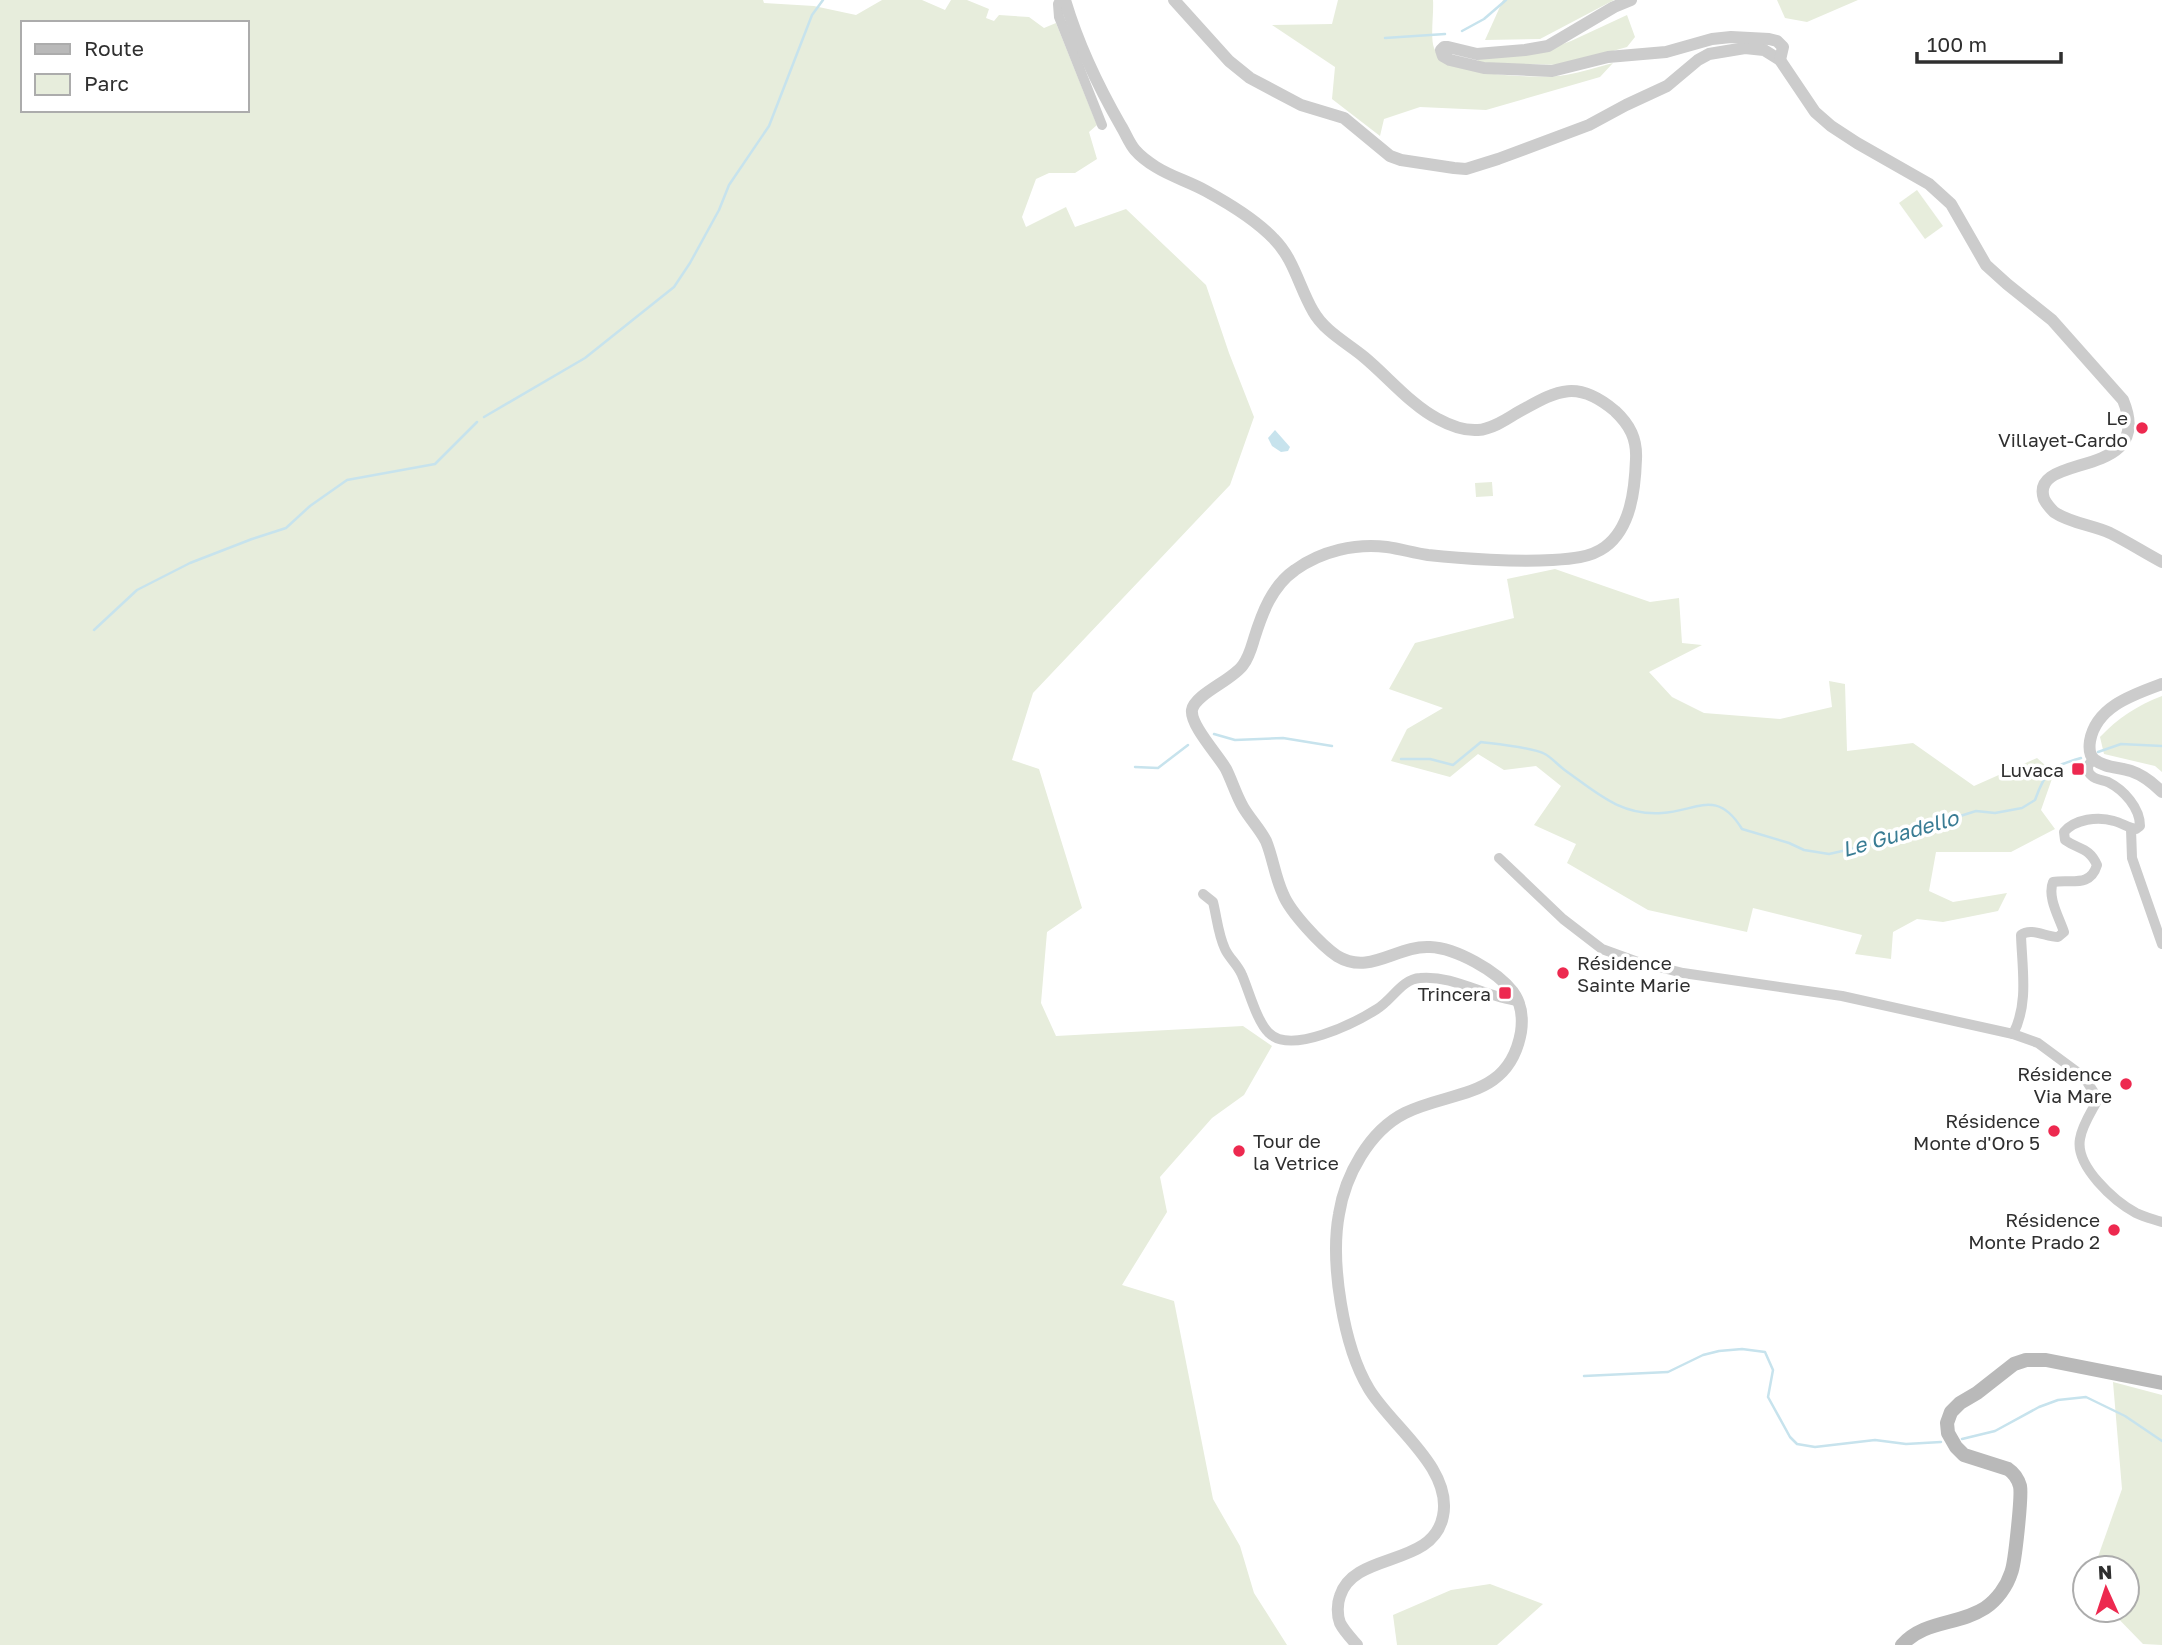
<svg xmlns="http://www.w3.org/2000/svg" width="2162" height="1645" viewBox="0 0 2162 1645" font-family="'Golos Text',sans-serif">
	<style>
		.green { fill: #e7eddc; fill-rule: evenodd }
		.water { fill: #c7e3ed }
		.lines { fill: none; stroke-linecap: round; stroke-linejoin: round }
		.stream { stroke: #c7e3ed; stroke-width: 2.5 }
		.minor { stroke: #ccc; stroke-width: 10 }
		.tertiary { stroke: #ccc; stroke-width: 12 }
		.secondary { stroke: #b9b9b9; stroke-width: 14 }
		.poi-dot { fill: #ed294f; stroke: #fff; stroke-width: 2.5 }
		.labels { text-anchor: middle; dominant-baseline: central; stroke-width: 7; stroke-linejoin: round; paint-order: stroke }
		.poi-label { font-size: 19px; fill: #2f2f2f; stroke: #fff; text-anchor: end }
		.water-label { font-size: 21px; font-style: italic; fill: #397c94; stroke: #fff }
	</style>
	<rect width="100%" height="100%" fill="#fff"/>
	<!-- green -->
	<g class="green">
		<path d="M0 0H763L764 3 814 6 856 15 882 0H922L945 10 951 0H967L989 9 986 18 994 21 999 15 1029 17 1044 28 1056 23 1097 125 1089 132 1097 159 1075 173H1049L1036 179 1022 217 1026 227 1066 207 1075 227 1126 209 1206 285 1229 353 1254 417 1230 485 1033 693 1012 760 1039 769 1082 908 1047 932 1041 1003 1056 1036 1243 1026 1272 1046 1244 1095 1212 1118 1160 1177 1167 1212 1122 1285 1174 1301 1213 1499 1240 1546 1254 1593 1287 1645H0ZM23 23H247V110H23Z"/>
		<path d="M1338 0H1433C1434 13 1430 37 1434 48 1444 77 1540 79 1566 75 1582 72 1597 67 1613 63L1600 77 1486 110 1420 107 1384 119 1380 136 1332 99 1335 67 1272 25 1332 24Z"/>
		<path d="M1503 0H1614L1540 39 1485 40Z"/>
		<path d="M1777 0H1858L1807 22 1785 18Z"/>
		<path d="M1627 15 1635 37 1627 47 1563 65 1477 63 1478 59 1539 53 1571 41Z"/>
		<path d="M1917 190 1943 226 1925 239 1899 203Z"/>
		<path d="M1492 482 1493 496 1476 497 1475 483Z"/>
		<path d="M1555 569 1650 602 1679 598 1682 643 1702 645 1649 672 1672 697 1704 713 1780 719 1832 707 1829 681 1845 684 1847 751 1913 743 1974 786 2037 758 2054 773 2041 810 2055 829 2011 852H1936L1929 891 1953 902 2007 893 1998 911 1943 922 1917 919 1893 932 1891 959 1855 954 1862 935 1753 908 1747 932 1648 910 1567 863 1576 844 1534 825 1561 786 1536 766 1504 770 1478 754 1450 777 1391 761 1407 729 1443 708 1389 689 1415 643 1514 618 1507 579Z"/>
		<path d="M2162 696V772L2155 766 2104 754 2100 737C2118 718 2138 705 2162 696Z"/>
		<path d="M2113 1382 2162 1395V1645L2143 1644 2110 1610H2127V1568H2094L2122 1489Z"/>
		<path d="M1490 1584 1543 1604 1497 1645H1397L1393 1615 1451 1590Z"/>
	</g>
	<!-- water -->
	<path class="water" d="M1275 430 1290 447 1288 451 1281 452 1272 446 1268 438Z"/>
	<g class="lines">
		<!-- stream -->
		<g class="stream">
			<path d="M1462 31 1484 19 1506 0"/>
			<path d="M1385 38 1445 34"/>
			<path d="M484 417 585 358 674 287 690 263 719 210 729 185 769 126 812 15 823 0"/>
			<path d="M94 630 137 590 190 563 252 539 286 528 310 506 347 480 435 464 477 422"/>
			<path d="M1214 734 1235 740 1283 738 1332 746"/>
			<path d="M2098 752 2121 744 2162 746"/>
			<path d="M1401 759H1430L1453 765 1481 742C1497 744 1531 747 1545 754 1552 758 1559 766 1566 771 1597 793 1621 816 1662 813 1697 811 1717 788 1742 829L1789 843 1804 850 1829 854 1869 845 1976 811 1995 813 2022 808 2035 800C2046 769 2051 767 2081 758"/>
			<path d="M1135 767 1158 768 1188 745"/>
			<path d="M1584 1376 1668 1372 1703 1355 1719 1351 1742 1349 1765 1352 1773 1370 1768 1397 1790 1437 1797 1444 1815 1447 1875 1440 1906 1444 1941 1442"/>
			<path d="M1962 1439 1995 1431 2039 1407 2058 1400 2086 1397 2125 1416 2162 1441"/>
		</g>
		<!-- minor -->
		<g class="minor">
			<path d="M1060 0 1058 4 1059 17 1102 125"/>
			<path d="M2131 829 2132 858 2162 944"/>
			<path d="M1499 858 1563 919 1602 949 1635 961 1683 973 1842 996 2013 1034 2038 1043 2084 1077 2098 1099C2092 1111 2082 1125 2080 1139 2075 1166 2114 1201 2136 1213 2144 1217 2153 1219 2162 1222"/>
			<path d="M1203 894 1213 902C1217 918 1218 934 1225 949 1229 958 1238 965 1242 975 1249 991 1257 1022 1269 1033 1291 1055 1355 1023 1377 1009 1392 1000 1402 979 1420 978 1455 975 1484 997 1518 1001"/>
			<path d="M2013 1034C2029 1004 2022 968 2021 935 2031 927 2046 937 2058 937L2064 932C2059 917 2047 897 2053 882 2071 879 2090 888 2097 865 2089 847 2079 850 2065 840L2064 832C2075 819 2098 816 2114 821 2122 823 2128 828 2136 829L2140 826C2140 808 2124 790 2108 782 2103 780 2096 780 2092 776 2088 773 2088 770 2088 766L2093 759"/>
		</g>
		<!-- tertiary -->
		<g class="tertiary">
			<path d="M1065 0C1078 44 1098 86 1121 126 1126 134 1129 143 1135 150 1141 157 1148 162 1156 167 1172 177 1190 182 1206 191 1228 203 1257 221 1274 239 1294 259 1299 287 1313 311 1324 331 1347 343 1364 357 1387 376 1412 406 1438 419 1449 425 1464 431 1478 430 1491 429 1504 421 1515 414 1555 392 1575 377 1615 411 1630 425 1637 439 1636 459 1635 489 1631 528 1605 547 1590 558 1570 559 1552 560 1516 562 1464 559 1428 555 1414 553 1401 549 1387 547 1356 543 1321 551 1295 570 1272 586 1262 613 1254 639 1251 649 1249 657 1243 665 1233 680 1195 694 1192 710 1190 725 1218 755 1226 769 1232 781 1236 795 1243 807 1250 819 1260 829 1266 841 1273 858 1275 877 1283 894 1290 912 1321 945 1337 956 1370 976 1397 945 1430 947 1456 948 1497 971 1513 992 1521 1003 1523 1018 1521 1032 1509 1099 1452 1090 1405 1113 1369 1131 1345 1176 1339 1214 1330 1262 1343 1346 1369 1389 1391 1426 1453 1468 1443 1516 1433 1568 1354 1551 1340 1596 1337 1604 1337 1615 1340 1623 1344 1631 1351 1638 1357 1645"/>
			<path d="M1174 0 1229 61 1250 78 1301 105 1344 118 1390 156 1401 160 1454 168 1466 169 1498 159 1589 125 1626 105 1667 86 1698 60 1709 54 1745 48 1764 50 1780 60 1815 112 1831 126 1857 143 1929 184 1951 204 1986 265 2007 284 2052 320 2123 400C2157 482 2028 451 2044 499 2046 503 2051 509 2054 512 2070 523 2092 525 2110 533 2128 542 2145 553 2162 562"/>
			<path d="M1631 0 1614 7 1548 46 1525 50 1477 54 1448 47H1444L1441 50 1443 56 1450 60 1484 68 1552 71 1608 57 1666 52 1712 39 1731 37 1769 39 1777 41 1783 47 1780 60"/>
			<path d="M2162 684C2132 695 2096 707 2090 741 2089 748 2089 756 2095 760 2105 768 2119 767 2131 771 2143 775 2153 783 2162 792"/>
		</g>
		<!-- secondary -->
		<path class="secondary" d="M1902 1645C1924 1620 1959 1625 1985 1608 1997 1600 2007 1586 2011 1573 2015 1564 2022 1495 2020 1486 2018 1479 2014 1473 2008 1469L1964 1455 1956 1447 1948 1433 1947 1423 1951 1412 1960 1403 1977 1393 2014 1364 2026 1360H2046L2162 1383"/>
	</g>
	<!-- markers -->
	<g class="poi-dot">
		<circle cx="2142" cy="428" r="7"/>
		<rect x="2071" y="762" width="14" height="14" rx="3.5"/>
		<circle cx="1563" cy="973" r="7"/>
		<rect x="1498" y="986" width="14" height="14" rx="3.5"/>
		<circle cx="2126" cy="1084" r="7"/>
		<circle cx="2054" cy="1131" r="7"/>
		<circle cx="1239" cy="1151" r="7"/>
		<circle cx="2114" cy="1230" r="7"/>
	</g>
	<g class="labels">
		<!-- poi labels -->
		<g class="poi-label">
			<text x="2128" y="417">Le<tspan x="2128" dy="22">Villayet-Cardo</tspan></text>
			<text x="2064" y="769">Luvaca</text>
			<text x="1577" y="962" text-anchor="start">Résidence<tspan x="1577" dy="22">Sainte Marie</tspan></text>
			<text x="1491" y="993">Trincera</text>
			<text x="2112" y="1073">Résidence<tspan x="2112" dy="22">Via Mare</tspan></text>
			<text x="2040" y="1120">Résidence<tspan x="2040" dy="22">Monte d'Oro 5</tspan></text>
			<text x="1253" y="1140" text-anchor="start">Tour de<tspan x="1253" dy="22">la Vetrice</tspan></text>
			<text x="2100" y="1219">Résidence<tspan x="2100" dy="22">Monte Prado 2</tspan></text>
		</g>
		<!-- water labels -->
		<g class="water-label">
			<text transform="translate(1900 833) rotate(-16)">Le Guadello</text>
		</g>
	</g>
	<!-- legend -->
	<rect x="21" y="21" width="228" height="91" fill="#ffffff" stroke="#acacac" stroke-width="2"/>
	<rect x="35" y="44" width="35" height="10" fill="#b9b9b9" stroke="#acacac" stroke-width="2"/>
	<text x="84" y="56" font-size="21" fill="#2f2f2f">Route</text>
	<rect x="35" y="74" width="35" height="21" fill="#e7eddc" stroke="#acacac" stroke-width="2"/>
	<text x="84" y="91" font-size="21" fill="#2f2f2f">Parc</text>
	<!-- north arrow -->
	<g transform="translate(2106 1589) rotate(357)"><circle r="33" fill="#ffffff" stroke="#acacac" stroke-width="2"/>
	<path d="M0-5L12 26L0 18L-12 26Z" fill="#ed294f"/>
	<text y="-10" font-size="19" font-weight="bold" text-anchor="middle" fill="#2f2f2f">N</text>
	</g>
	<!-- scale -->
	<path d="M1917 52v10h144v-10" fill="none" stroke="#2f2f2f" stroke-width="3.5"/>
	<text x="1927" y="52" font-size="21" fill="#2f2f2f" stroke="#ffffff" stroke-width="5" paint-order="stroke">100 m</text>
</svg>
